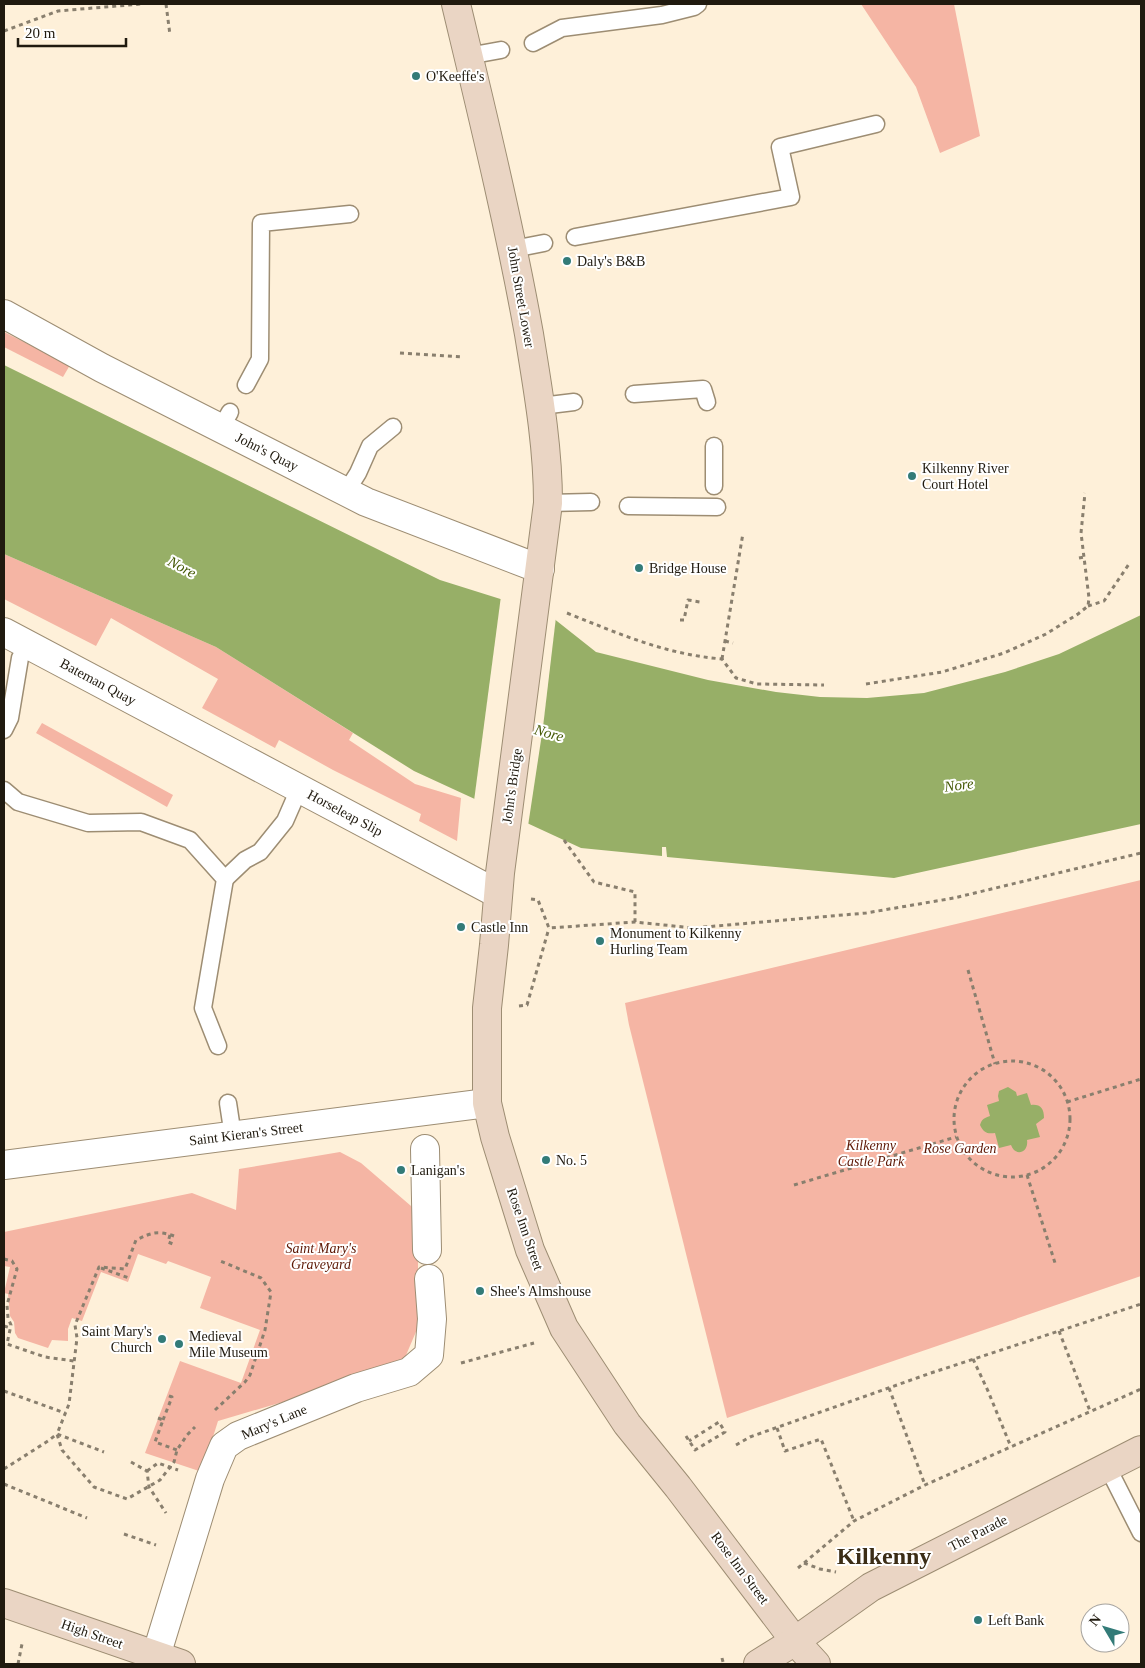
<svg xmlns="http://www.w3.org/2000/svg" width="1145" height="1668" viewBox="0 0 1145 1668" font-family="Georgia,serif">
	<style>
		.green { fill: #f5b5a4 }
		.water { fill: #97af67 }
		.pier { fill: #fef0d9 }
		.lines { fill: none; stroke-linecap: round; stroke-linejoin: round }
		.service-casing { stroke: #9d8d73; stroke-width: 19 }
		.minor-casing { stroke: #9d8d73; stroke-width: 30 }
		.tertiary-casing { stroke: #9d8d73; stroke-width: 30 }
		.secondary-casing { stroke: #9d8d73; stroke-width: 30 }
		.path { stroke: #897f6e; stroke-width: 3; stroke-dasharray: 4 4; stroke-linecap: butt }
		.service { stroke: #fff; stroke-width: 16 }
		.minor { stroke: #fff; stroke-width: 28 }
		.tertiary { stroke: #fff; stroke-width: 28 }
		.secondary { stroke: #ead5c4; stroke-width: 28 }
		.poi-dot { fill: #337b78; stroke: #fff; stroke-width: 2 }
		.labels { text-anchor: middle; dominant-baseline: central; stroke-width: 4; stroke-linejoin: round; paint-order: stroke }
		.poi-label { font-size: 14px; fill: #201a0f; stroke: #fff; text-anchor: start }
		.street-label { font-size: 14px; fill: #201a0f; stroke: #fff }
		.park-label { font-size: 14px; font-style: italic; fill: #5e1805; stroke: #fff }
		.water-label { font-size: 15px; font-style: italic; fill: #455a06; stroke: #fff }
		.town-label { font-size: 24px; font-weight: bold; fill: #3b2d16; stroke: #fff }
	</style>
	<rect width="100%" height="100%" fill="#fef0d9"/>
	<!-- green -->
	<g class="green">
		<path d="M861 4H954L980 136 940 153 916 87Z"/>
		<path d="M4 332 70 365 63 377 4 347Z"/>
		<path d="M4 554 216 647 353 733 349 740 415 784 461 798 457 841 419 821 421 814 333 770 279 740 275 748 202 708 218 679 111 618 96 646 4 599Z"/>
		<path d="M42 723 173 795 167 807 36 733Z"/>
		<path d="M1141 880V1276L727 1418 629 1025 625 1003Z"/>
		<path d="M340 1152 361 1163 418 1212V1327L401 1367 218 1421 202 1472 145 1453 180 1361 241 1383 260 1330 200 1308 211 1277 168 1261 166 1264 138 1254 128 1282 101 1272 82 1321 72 1318 68 1329V1341L52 1340 48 1348 18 1338 15 1333 14 1322 10 1316 8 1294 4 1293 10 1267 4 1266V1232L192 1193 236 1210 239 1169Z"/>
	</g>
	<!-- water -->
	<g class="water">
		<path d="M4 365 440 580 548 614 596 652 708 680 776 692 820 697 867 698 924 693 1005 672 1059 654 1141 615V824L894 878 667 857 666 847H662V856L581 848 414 771 216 647 4 554Z"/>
		<path d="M1008 1087 1016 1092 1017 1096 1027 1093 1031 1105C1040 1104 1044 1108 1044 1118L1036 1124 1040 1137 1027 1140C1029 1153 1015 1157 1011 1145L999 1148 995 1133C987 1134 984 1133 980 1125 982 1119 984 1118 990 1116L987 1105 999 1101 998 1096 999 1091Z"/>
	</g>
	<!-- pier -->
	<path class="pier" d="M501 596 549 612 556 617 543 727 528 826 474 801Z"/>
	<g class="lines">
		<!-- service casing -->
		<g class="service-casing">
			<g id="service">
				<path d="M533 43 562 28 662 15 694 7 698 4"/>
				<path d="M468 56 501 50"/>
				<path d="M575 237 791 197 780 147 876 124"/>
				<path d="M513 249 544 243"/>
				<path d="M246 385 260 359 261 223 350 214"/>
				<path d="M634 394 703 389 707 402"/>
				<path d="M541 406 574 402"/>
				<path d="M221 428 230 412"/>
				<path d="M714 446V486"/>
				<path d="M346 492 358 473 370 446 393 427"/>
				<path d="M548 503 591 502"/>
				<path d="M628 506 717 507"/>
				<path d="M4 730 10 718 20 658 27 644"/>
				<path d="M4 790 18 802 88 823 141 822 190 840 225 879 203 1008 218 1046"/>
				<path d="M225 879 245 860 260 852 285 821 299 789"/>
				<path d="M228 1103 233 1136"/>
				<path d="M1108 1468 1141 1533"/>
			</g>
		</g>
		<!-- minor casing -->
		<g class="minor-casing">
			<g id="minor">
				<path d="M4 314 102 368 366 502 540 569"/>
				<path d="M425 1149 427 1250"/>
				<path d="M4 1165 487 1103"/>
				<path d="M156 1656 210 1479 224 1446 238 1436 356 1388 409 1372 429 1355 432 1319 429 1279"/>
			</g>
		</g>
		<!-- tertiary casing -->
		<g class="tertiary-casing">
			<path id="tertiary" d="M4 632 498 894"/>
		</g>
		<!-- secondary casing -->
		<g class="secondary-casing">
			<g id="secondary">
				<path d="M456 4C482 113 509 223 529 334 538 390 548 446 548 503L500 873 494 945 487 1008V1103L495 1137 530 1250 564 1328 627 1424 678 1487 795 1641 816 1664"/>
				<path d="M4 1603 181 1664"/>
				<path d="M758 1664 795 1641 871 1587 1141 1450"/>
			</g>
		</g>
		<!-- path -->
		<g class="path">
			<path d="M166 4 170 35"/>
			<path d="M4 31 58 11 141 4"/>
			<path d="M400 353 463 357"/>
			<path d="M1079 558 1084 557"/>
			<path d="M1088 606 1104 601 1129 564"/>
			<path d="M567 613C620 634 664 654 722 659L736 678 757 684 824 685"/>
			<path d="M680 620H684L688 600 700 602"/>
			<path d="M725 641 733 643"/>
			<path d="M722 659 743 533"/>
			<path d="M866 684 942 672 1004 653 1046 634 1078 614 1088 606 1089 598 1081 533 1085 493"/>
			<path d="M564 840 594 882 635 892V922"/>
			<path d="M531 899 538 900 549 928 635 922 693 928 866 913 954 898 1141 853"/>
			<path d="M968 970 995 1064"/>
			<path d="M519 1006 527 1005 549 928"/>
			<circle cx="1012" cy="1119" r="58"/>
			<path d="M1067 1102 1141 1079"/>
			<path d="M1027 1175 1056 1266"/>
			<path d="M794 1185 956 1137"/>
			<path d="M170 1235 168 1242 173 1244"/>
			<path d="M174 1236C157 1230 151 1233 136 1240L125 1269 99 1267 75 1325 77 1338 69 1404 57 1434 62 1450 94 1487 127 1499 160 1480 174 1462 177 1450 187 1435 195 1427"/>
			<path d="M4 1259 12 1261 17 1269 7 1305 8 1318 11 1325 7 1344 45 1357 74 1361"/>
			<path d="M101 1268 129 1278"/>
			<path d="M4 1326 11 1328"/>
			<path d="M1059 1331 1090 1411"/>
			<path d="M973 1359 988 1391 1011 1447"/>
			<path d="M461 1363 534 1343"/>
			<path d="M889 1388 925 1485"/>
			<path d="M4 1391 65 1413"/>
			<path d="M215 1410 245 1382 250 1375 265 1330 271 1292 261 1278 218 1260"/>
			<path d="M158 1418 163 1420 155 1442 177 1450"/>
			<path d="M163 1420 172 1397 167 1395"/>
			<path d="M777 1428 785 1451 821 1439 854 1521"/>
			<path d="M686 1436C689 1441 692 1445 695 1450L725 1432 719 1422 689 1441"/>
			<path d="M736 1445 750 1437 928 1374 1141 1304"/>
			<path d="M131 1462 147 1471 149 1487 166 1513"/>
			<path d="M4 1469 48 1441 57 1434 104 1452"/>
			<path d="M147 1471 158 1463 178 1470"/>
			<path d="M4 1484 87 1518"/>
			<path d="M124 1534 156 1545"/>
			<path d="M804 1563 820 1569 836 1572"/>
			<path d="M798 1568 854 1521 925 1485 1141 1389"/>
			<path d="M722 1658 723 1662"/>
			<path d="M18 1664 22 1644"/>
		</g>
		<!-- service -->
		<use href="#service" class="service"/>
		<!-- minor -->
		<use href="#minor" class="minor"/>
		<!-- tertiary -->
		<use href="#tertiary" class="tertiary"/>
		<!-- secondary -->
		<use href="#secondary" class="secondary"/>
	</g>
	<!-- markers -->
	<g class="poi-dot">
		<circle cx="416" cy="76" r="5"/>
		<circle cx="567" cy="261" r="5"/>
		<circle cx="912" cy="476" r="5"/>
		<circle cx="639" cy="568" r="5"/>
		<circle cx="461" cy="927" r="5"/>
		<circle cx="600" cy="941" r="5"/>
		<circle cx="546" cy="1160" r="5"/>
		<circle cx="401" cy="1170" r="5"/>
		<circle cx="480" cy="1291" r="5"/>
		<circle cx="162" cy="1339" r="5"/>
		<circle cx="179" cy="1344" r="5"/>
		<circle cx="978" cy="1620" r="5"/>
	</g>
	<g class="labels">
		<!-- poi labels -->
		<g class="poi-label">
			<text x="426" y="76">O'Keeffe's</text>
			<text x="577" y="261">Daly's B&amp;B</text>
			<text x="922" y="468">Kilkenny River<tspan x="922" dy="16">Court Hotel</tspan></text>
			<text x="649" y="568">Bridge House</text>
			<text x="471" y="927">Castle Inn</text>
			<text x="610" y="933">Monument to Kilkenny<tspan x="610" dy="16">Hurling Team</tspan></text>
			<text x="556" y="1160">No. 5</text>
			<text x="411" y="1170">Lanigan's</text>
			<text x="490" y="1291">Shee's Almshouse</text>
			<text x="152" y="1331" text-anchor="end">Saint Mary's<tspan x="152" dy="16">Church</tspan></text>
			<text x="189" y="1336">Medieval<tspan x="189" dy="16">Mile Museum</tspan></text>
			<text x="988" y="1620">Left Bank</text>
		</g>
		<!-- street labels -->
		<g class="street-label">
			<text transform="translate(521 297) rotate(80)">John Street Lower</text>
			<text transform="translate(267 452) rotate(27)">John's Quay</text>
			<text transform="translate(98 682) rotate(28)">Bateman Quay</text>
			<text transform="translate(512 786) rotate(-82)">John's Bridge</text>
			<text transform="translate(345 813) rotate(28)">Horseleap Slip</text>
			<text transform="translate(246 1134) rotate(-7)">Saint Kieran's Street</text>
			<text transform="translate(525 1229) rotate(71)">Rose Inn Street</text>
			<text transform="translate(274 1422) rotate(-23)">Mary's Lane</text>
			<text transform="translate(978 1533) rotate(-27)">The Parade</text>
			<text transform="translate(740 1568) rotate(53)">Rose Inn Street</text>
			<text transform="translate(92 1634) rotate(19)">High Street</text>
		</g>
		<!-- park labels -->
		<g class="park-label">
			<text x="871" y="1145">Kilkenny<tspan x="871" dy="16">Castle Park</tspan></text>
			<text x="960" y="1148">Rose Garden</text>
			<text x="321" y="1248">Saint Mary's<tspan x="321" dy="16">Graveyard</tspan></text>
		</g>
		<!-- water labels -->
		<g class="water-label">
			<text transform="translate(182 567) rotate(28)">Nore</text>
			<text transform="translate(549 733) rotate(16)">Nore</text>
			<text transform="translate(959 785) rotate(-7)">Nore</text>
		</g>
		<!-- town labels -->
		<g class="town-label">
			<text x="884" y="1556">Kilkenny</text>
		</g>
	</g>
	<!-- border -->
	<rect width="1145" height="1668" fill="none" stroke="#201a0f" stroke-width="10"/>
	<!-- north arrow -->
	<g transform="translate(1105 1628) rotate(308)"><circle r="24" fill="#ffffff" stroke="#a6a39f"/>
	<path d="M0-4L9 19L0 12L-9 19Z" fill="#337b78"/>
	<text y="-8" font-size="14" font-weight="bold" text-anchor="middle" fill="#201a0f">N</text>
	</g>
	<!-- scale -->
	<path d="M18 38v8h108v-8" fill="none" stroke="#201a0f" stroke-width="2.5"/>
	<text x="25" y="38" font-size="15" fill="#201a0f" stroke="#ffffff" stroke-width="4" paint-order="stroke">20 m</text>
</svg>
